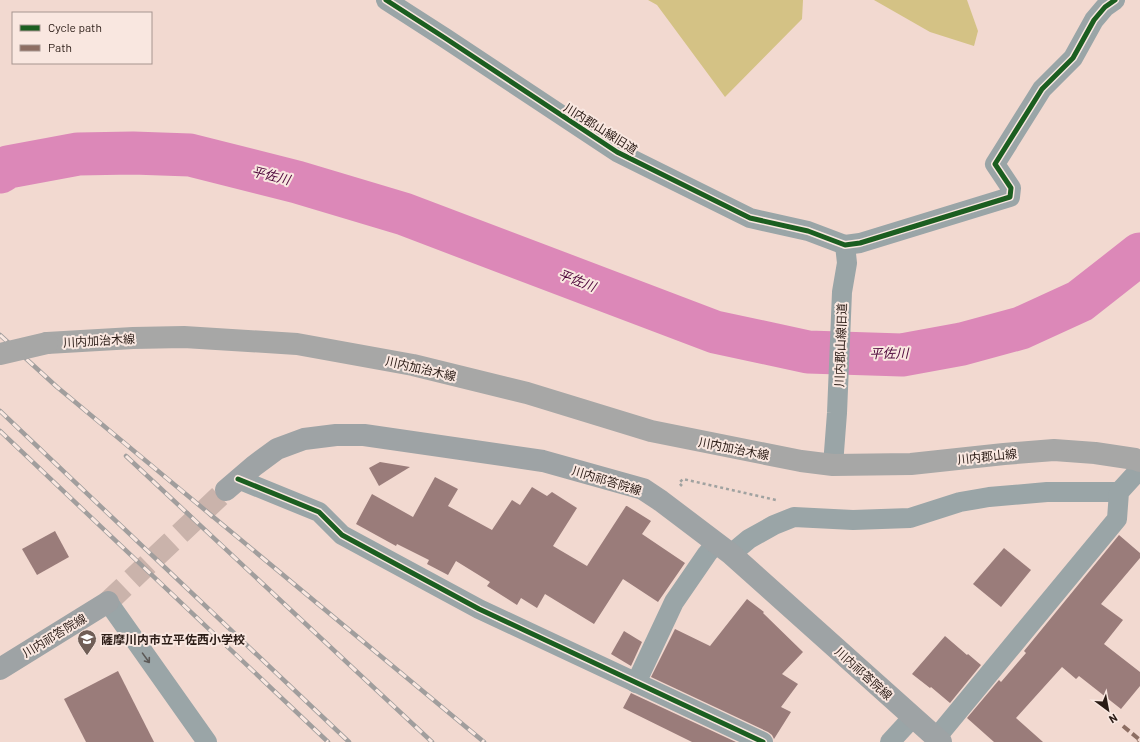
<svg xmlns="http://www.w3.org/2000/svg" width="1140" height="742" viewBox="0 0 1140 742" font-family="Barlow,'Noto Sans JP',sans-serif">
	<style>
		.green { fill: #d4c285 }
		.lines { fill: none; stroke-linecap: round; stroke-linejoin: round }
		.river { stroke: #dc88b8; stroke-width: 43 }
		.building { fill: #9a7c7a }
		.secondary-tunnel { stroke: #cab3ab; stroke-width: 22; stroke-dasharray: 22 11; stroke-linecap: butt }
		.path { stroke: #a0a2a0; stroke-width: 2.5; stroke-dasharray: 3 3; stroke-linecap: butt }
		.minor { stroke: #9aa5a7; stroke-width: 20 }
		.secondary { stroke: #9ea3a5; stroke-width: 22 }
		.primary { stroke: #a7a7a6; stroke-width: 22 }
		.rail-casing { stroke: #a19e9d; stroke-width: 4.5 }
		.rail { stroke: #f9e7e0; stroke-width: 3; stroke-dasharray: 9; stroke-linecap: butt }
		.primary-bridge { stroke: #a7a7a6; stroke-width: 22 }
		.quiet { stroke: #8d6e63; stroke-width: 4; stroke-dasharray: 8 4; stroke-linecap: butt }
		.cycleway-casing { stroke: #f9e7e0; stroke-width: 8 }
		.cycleway { stroke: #1b5e20; stroke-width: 5 }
		.oneway { stroke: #5c5957 }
		.labels { text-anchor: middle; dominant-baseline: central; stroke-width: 4; stroke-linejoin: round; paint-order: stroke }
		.street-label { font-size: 12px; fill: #2a1b15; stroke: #f9e7e0 }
		.poi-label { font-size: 12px; font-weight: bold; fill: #2a1b15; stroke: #f9e7e0; text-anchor: start }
		.water-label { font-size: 13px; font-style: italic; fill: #4d053a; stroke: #f9e7e0 }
	</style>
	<rect width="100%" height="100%" fill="#f2d9d0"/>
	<!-- green -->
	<g class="green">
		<path d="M648 0H803L802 19 725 97 657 5Z"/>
		<path d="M874 0H967L978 31 974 46 930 32Z"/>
	</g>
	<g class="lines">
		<!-- river -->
		<path class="river" d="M0 172 8 167 78 154 133 153 190 155 297 182 404 214 715 332 808 352 902 355 962 344 1021 328 1080 301 1140 254"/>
	</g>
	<!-- building -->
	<g class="building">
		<path d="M380 462 410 467 379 486 369 468Z"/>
		<path d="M435 477 458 489 448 506 492 530 512 500 520 505 532 487 547 496 552 492 577 508 553 546 587 566 626 506H627L651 521 642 534 685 563 658 602 623 579 594 624 545 594 537 608 521 598 517 605 487 586 490 582 456 561 448 575 427 564 429 560 397 544 396 546 356 524 372 494 413 517Z"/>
		<path d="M55 531 69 557 37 575 22 549Z"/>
		<path d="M1119 535 1140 553V558L1101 604 1123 620 1104 644 1140 672V686L1121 709 1079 676 1076 679 1062 667 1016 718 1043 742H994L967 718 999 680 1001 682 1026 653 1024 651Z"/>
		<path d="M1004 548 1031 570 1001 607 973 584Z"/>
		<path d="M747 599 764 612 763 613 803 652 782 674 798 684 781 707 791 712 774 739 772 735 768 732 651 677 675 629 710 646Z"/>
		<path d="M624 631 642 642 631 666 611 654Z"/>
		<path d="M945 636 967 655 968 654 981 665 950 703 931 687 930 688 912 674Z"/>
		<path d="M118 671 154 742H86L64 699Z"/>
		<path d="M631 693 633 694 736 742H692L623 708Z"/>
	</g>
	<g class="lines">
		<!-- secondary-tunnel -->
		<path class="secondary-tunnel" d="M108 602 226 490"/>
		<!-- path -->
		<path class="path" d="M682 486 679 483 683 479 776 500"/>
		<!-- minor -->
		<g class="minor">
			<path d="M386 0 445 38 617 152 750 218 808 231 845 245"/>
			<path d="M845 245 860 243 1010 197 1011 188 995 164 1042 89 1073 58 1094 20 1105 7 1115 0"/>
			<path d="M833 465 837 413 842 292 847 263 845 245"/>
			<path d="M238 479 319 512 342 535 479 609 763 742"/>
			<path d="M731 554 749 539 774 525 794 517 853 520 910 518 960 502 989 497 1047 492H1119"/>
			<path d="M108 602 207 742"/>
			<path d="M636 683 674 602 707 554 716 543"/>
			<path d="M936 738 1117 519 1119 492 1140 469"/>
			<path d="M890 742 913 717"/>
		</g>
		<!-- secondary -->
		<g class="secondary">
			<path d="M226 490 254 466 277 449 304 439 336 435H364L543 461 643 489 661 501 731 554 941 742"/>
			<path d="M0 669 108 602"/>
		</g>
		<!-- primary -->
		<path class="primary" d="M47 343 133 338 184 337 297 344 413 365 527 393 651 431 801 461 833 465 911 464 1004 454 1054 450 1095 453 1135 459 1140 461"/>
		<!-- rail casing -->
		<g class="rail-casing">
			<g id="rail">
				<path d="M0 335 57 387 484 742"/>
				<path d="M0 411 349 742"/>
				<path d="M0 431 328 742"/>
				<path d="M126 456 432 742"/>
			</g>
		</g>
		<!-- rail -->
		<use href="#rail" class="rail"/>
		<!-- primary-bridge -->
		<path class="primary-bridge" d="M0 354 47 343"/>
		<!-- quiet -->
		<path class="quiet" d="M1123 726 1140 740 1138 742"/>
		<!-- cycleway casing -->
		<g class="cycleway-casing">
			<g id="cycleway">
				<path d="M386 0 445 38 617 152 750 218 808 231 845 245 860 243 1010 197 1011 188 995 164 1042 89 1073 58 1094 20 1105 7 1115 0"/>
				<path d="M238 479 319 512 342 535 479 609 763 742"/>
			</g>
		</g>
		<!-- cycleway -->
		<use href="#cycleway" class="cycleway"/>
	</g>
	<!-- one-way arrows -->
	<defs><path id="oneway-shaft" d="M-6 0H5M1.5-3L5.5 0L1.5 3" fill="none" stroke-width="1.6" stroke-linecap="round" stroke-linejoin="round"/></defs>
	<use class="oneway" href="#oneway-shaft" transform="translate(146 658) rotate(54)"/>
	<!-- icons -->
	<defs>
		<g id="school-pin" transform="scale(1)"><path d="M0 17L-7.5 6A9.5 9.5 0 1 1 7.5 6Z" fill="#705e56" stroke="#f9e7e0"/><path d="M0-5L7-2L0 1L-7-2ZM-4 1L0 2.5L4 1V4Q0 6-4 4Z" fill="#fff"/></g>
	</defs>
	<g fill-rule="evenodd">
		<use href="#school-pin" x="87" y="639"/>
	</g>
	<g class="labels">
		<!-- street labels -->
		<g class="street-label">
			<text transform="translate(601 128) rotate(32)">川内郡山線旧道</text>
			<text transform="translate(99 340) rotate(-3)">川内加治木線</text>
			<text transform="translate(840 345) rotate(-88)">川内郡山線旧道</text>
			<text transform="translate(421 368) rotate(13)">川内加治木線</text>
			<text transform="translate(734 448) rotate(11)">川内加治木線</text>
			<text transform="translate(987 456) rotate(-6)">川内郡山線</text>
			<text transform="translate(607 480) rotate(17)">川内祁答院線</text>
			<text transform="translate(54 635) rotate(-31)">川内祁答院線</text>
			<text transform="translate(864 673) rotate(42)">川内祁答院線</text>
		</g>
		<!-- poi labels -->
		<g class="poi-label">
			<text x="101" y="639">薩摩川内市立平佐西小学校</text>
		</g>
		<!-- water labels -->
		<g class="water-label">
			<text transform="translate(271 175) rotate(14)">平佐川</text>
			<text transform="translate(577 280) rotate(21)">平佐川</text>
			<text transform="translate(889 353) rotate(-1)">平佐川</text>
		</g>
	</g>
	<!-- legend -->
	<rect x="12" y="12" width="140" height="52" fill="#f9e7e0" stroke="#a6958f"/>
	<rect x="20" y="25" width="20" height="6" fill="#1b5e20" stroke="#a6958f"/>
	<text x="48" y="32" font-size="12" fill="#2a1b15">Cycle path</text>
	<rect x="20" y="45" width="20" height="6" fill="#8d6e63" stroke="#a6958f"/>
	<text x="48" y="52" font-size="12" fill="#2a1b15">Path</text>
	<!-- north arrow -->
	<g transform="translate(1108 710) rotate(148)" stroke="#f9e7e0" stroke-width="3" paint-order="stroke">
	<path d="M0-3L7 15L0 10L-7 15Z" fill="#2a1b15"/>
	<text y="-6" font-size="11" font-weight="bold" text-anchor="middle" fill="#2a1b15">N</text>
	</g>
</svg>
